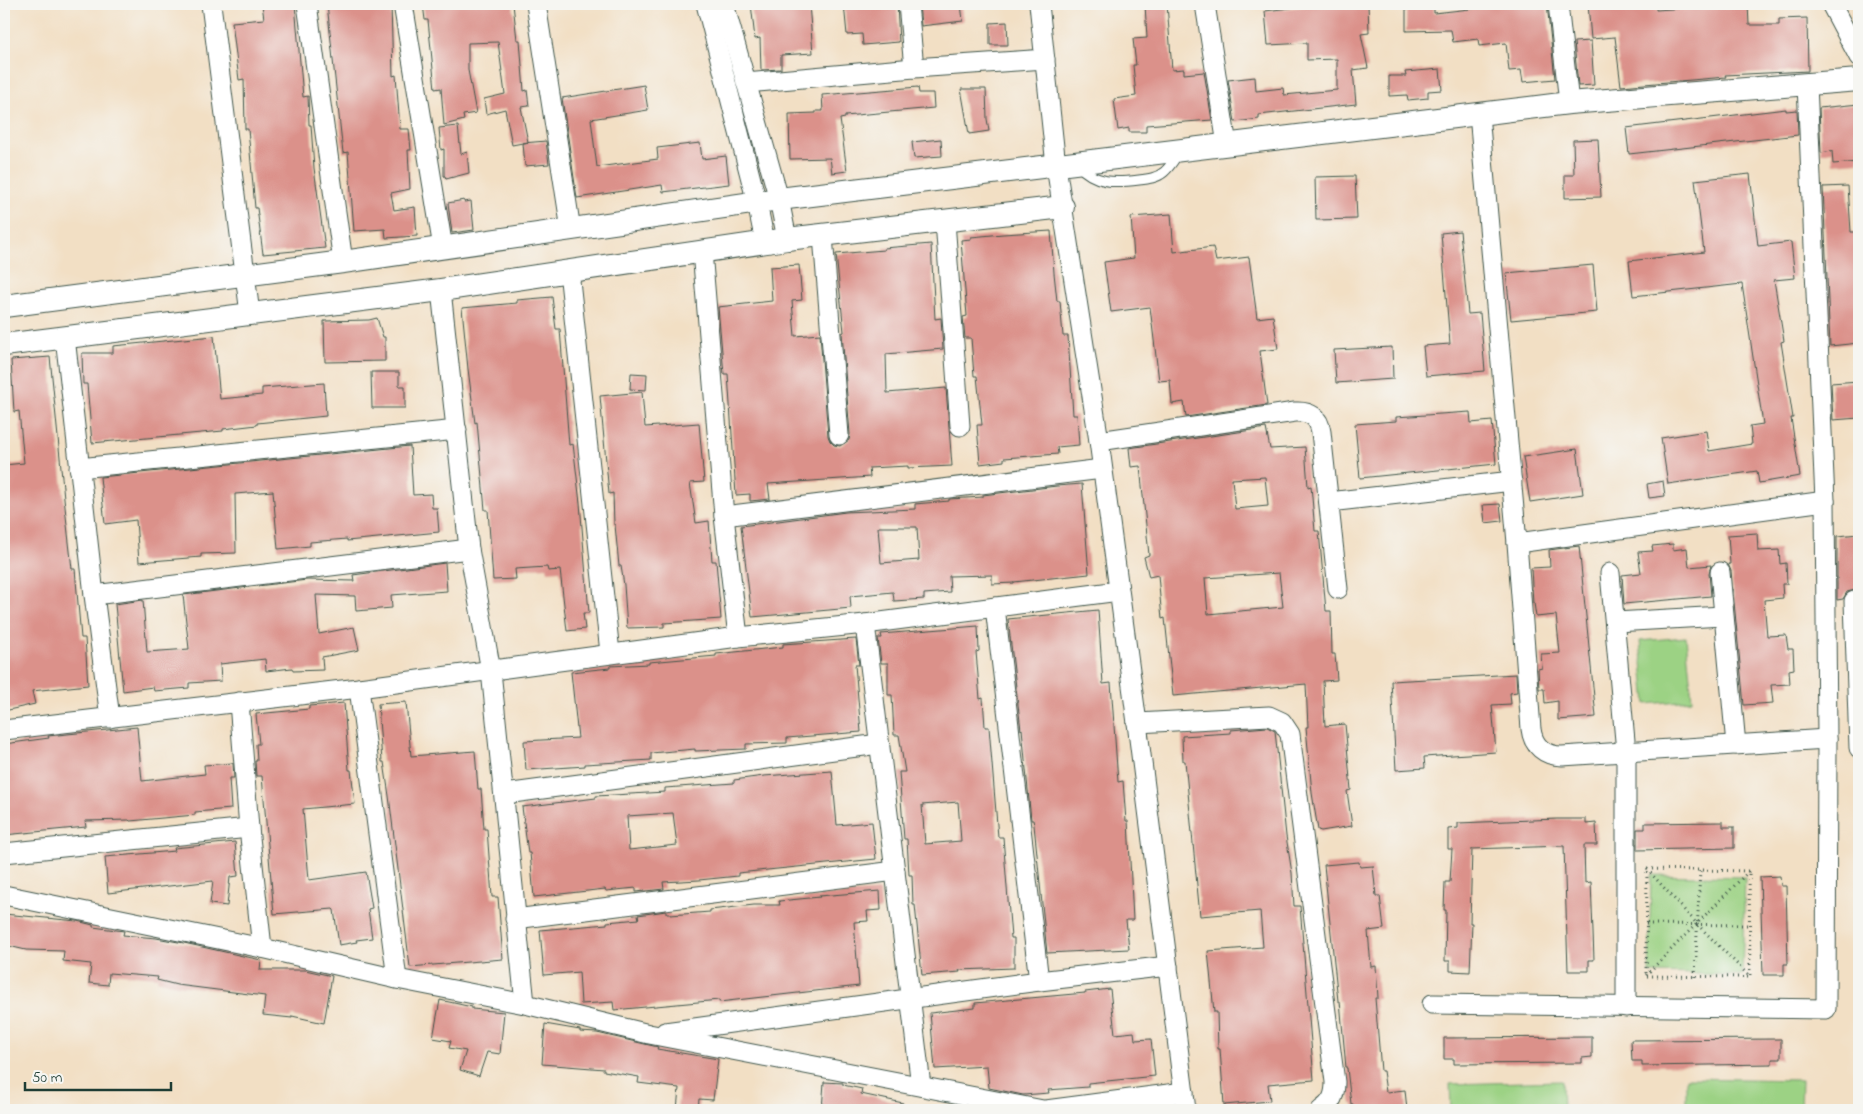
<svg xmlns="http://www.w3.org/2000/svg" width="1863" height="1114" viewBox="0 0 1863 1114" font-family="'Indie Flower',sans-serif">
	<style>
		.green { fill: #9cd284; stroke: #5e885c }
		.building { fill: #db918a; fill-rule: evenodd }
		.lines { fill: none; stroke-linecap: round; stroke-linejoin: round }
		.service-casing { stroke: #3f554a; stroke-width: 11 }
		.minor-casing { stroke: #3f554a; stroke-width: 21 }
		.tertiary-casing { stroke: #3f554a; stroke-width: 24 }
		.path { stroke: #3f554a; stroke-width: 3; stroke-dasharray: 1 4; stroke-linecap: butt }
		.service { stroke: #fff; stroke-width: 9 }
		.minor { stroke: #fff; stroke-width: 19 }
		.tertiary { stroke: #fff; stroke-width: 22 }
	</style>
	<rect width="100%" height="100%" fill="#f6f6f2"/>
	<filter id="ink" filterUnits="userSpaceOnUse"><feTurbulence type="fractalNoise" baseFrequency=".02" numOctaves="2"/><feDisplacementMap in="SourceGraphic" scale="10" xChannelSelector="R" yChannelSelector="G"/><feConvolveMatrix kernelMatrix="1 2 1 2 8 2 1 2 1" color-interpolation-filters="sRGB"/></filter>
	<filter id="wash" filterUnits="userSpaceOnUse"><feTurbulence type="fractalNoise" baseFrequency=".0096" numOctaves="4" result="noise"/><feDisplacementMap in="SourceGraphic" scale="20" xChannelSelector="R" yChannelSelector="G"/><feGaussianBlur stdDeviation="1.12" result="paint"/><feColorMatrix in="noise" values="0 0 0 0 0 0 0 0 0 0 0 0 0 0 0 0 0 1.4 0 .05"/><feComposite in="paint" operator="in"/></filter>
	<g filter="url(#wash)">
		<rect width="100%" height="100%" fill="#f2dfc4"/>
		<!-- green -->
		<g class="green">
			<path d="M1686 637 1692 700 1646 704 1640 641Z"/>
			<path d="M1651 875 1745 877 1742 975 1649 973Z"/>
			<path d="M1686 1078 1802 1080 1801 1110H1686Z"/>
			<path d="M1562 1081 1563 1110H1451L1450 1084Z"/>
		</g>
		<g id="blocks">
			<!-- building -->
			<g class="building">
				<path d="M262 4H295L303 97 308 96 309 125H311L314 168 325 248 263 254 257 208H255L248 129H245L244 79 239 80 232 22 264 19Z"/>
				<path d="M327 4H391L393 76 396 75 400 129H409L411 150H408L410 189 391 193 394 210 415 207 417 236 386 238 385 229 354 231 348 152 343 153Z"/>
				<path d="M423 4H513L517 40H520L524 91 527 90 529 106 521 107 528 142 512 145 505 109 486 114 484 99 505 94 498 42 468 43V70L476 113 463 115 464 120 444 125 441 88 435 89 428 20H425Z"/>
				<path d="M751 4H809L813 53 781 55V69L761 70 760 38 755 39Z"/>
				<path d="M844 4H897L899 42 863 45 862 34 847 35Z"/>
				<path d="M919 4H961L963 21 921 26Z"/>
				<path d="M1145 4H1167L1172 70 1184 69V74L1204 72 1212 120 1146 125V132H1129V128L1118 130 1114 99 1136 96 1133 65H1136L1133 39 1147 38Z"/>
				<path d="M1343 4H1368L1369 33 1361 34 1368 68 1353 70 1356 104 1259 115V119L1235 122 1228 80 1255 77 1256 91 1283 88 1284 95 1337 90V59L1307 60V43L1268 45 1265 11 1306 6 1343 5Z"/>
				<path d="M1406 4H1434V13L1488 7V4H1547L1555 79 1523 82 1521 70 1509 71 1506 43 1479 46 1478 39 1453 42 1451 30 1406 31Z"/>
				<path d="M1588 4H1656V10L1748 4 1749 25H1779V19L1807 18 1808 71 1725 75 1726 77 1621 86 1615 37 1591 39Z"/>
				<path d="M1007 22 1008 45H990V23Z"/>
				<path d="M1591 41 1594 85 1578 86 1574 42Z"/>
				<path d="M1440 69 1442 90 1428 91V98L1408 100 1407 95 1389 96V76H1406L1405 72Z"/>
				<path d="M644 85 648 110 591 119 597 167 658 159 657 148 700 143 702 159 726 156 729 184 663 192 662 185 577 198 562 98Z"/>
				<path d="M918 87 919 93H933L934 108 845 116V118L840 119 847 171 832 173 830 158 790 159 789 114 816 113V111H823L822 95Z"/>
				<path d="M961 89H986L987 119 989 131 969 134Z"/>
				<path d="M1859 104V162L1833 164 1832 151 1821 153 1819 108Z"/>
				<path d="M1786 109V111L1797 110 1798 135 1629 154 1626 128Z"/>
				<path d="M458 126 461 154 467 152 469 173 446 179 445 176H444V149L441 150 439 128Z"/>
				<path d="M941 139 942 156 914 158 912 142Z"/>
				<path d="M1598 139 1601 197 1565 198V175H1574L1573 140Z"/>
				<path d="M546 141 549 164 525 166 523 143Z"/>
				<path d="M1750 174 1758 246 1791 242 1795 278 1774 280 1784 341 1781 342 1793 418H1791L1800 476 1759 483 1757 471 1668 484 1661 438 1706 431 1709 451 1752 444 1750 426 1763 424 1742 284 1633 296 1629 261 1704 252 1695 180Z"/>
				<path d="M1355 176 1357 219 1316 220 1315 177Z"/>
				<path d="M1848 186 1851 232H1859V343L1830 346 1823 187Z"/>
				<path d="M464 200V202L471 201 474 230 452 233 448 203Z"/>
				<path d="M1171 214 1174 252 1213 247 1216 261 1249 257 1257 318 1273 316 1278 349 1260 351 1267 405 1186 417 1184 402 1172 404 1170 380 1159 381 1150 307 1111 312 1104 262 1134 258 1131 217Z"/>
				<path d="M1051 231 1054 273 1057 301H1060L1063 336H1068L1073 415H1077L1079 445 1057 447 1058 454 1004 458V461L980 464 977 425H982L977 376H974L971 338H965L963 317 967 316 961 240 971 239V237L1003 234Z"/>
				<path d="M1460 231 1468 314 1480 313 1485 371 1426 376 1423 346 1450 344 1441 233Z"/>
				<path d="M931 244 935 319 941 318 943 349 886 354 887 393 946 388 952 466 908 468V466L869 468 870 477 768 484 770 499 750 501V494L736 495 728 374H724L718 307 772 301 770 267 799 265 802 300 792 301 795 336 820 334 828 436 830 441 834 445 840 446 849 440 850 434 842 333 844 332 836 254 884 250V248Z"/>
				<path d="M1593 265 1597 312 1511 320 1506 273Z"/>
				<path d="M552 297 556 329H560L569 445 573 444 580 503 589 613H583L585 629 567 631 560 570 548 571 547 567 515 569 516 579 493 580 488 510H485L477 422 475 423 468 369 462 308 517 303V300Z"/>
				<path d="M377 318 383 337H385V361L325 362 324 321 369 320Z"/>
				<path d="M214 336 220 399 262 395V388L324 383 326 416 257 423V425L223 429V431L92 443 87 384H83L82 353H113V346Z"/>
				<path d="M1392 347 1393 379 1336 383 1334 350Z"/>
				<path d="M50 357 64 498 72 569H75L81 638H85L88 685 32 691 35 704 4 711V465L24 463 19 411 14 412 11 360Z"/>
				<path d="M371 372H399V386H405V408H372Z"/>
				<path d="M631 373 647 374 646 390 630 389Z"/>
				<path d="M1859 381V418L1833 420 1831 383Z"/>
				<path d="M642 392 645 427 699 423 704 482 690 483 696 523 709 521 712 561H716L721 619 664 623V627L627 628 624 585 621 566H619L615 525H614L613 493 609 494 600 396Z"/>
				<path d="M1470 412 1471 423 1492 421 1496 464 1360 478 1355 424 1396 421V417Z"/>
				<path d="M1266 428 1270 449 1305 447 1308 487 1311 486 1315 531H1319L1326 611H1331L1332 654H1335L1337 680 1323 681 1325 726 1345 724 1351 790 1347 791 1352 826 1321 831 1318 830 1312 793 1306 727H1308L1306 684 1173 696 1165 618 1162 619 1158 575 1149 577 1144 557 1149 555 1140 466 1131 467 1129 448ZM1265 477 1268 506 1235 509 1232 479ZM1279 573 1283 607 1208 614 1205 578Z"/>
				<path d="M410 446 413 495 431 494 432 508H437L439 532 347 541V539L310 542V546L278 549 273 491 235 494 236 553 201 554V557L139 562 136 520 105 524 100 477Z"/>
				<path d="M1577 449 1583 494 1530 502 1523 457Z"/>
				<path d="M1663 481 1665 496 1649 498 1647 484Z"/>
				<path d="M1082 484 1089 574 1014 582V583L992 584V575L949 576 950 592 924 594V599L894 601 893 592 850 596 851 608 752 617 741 526 846 512 915 509V504L949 501V499L983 497V495L1057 486ZM878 527H917L919 560 881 563Z"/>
				<path d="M1500 504 1502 521 1485 523 1483 505Z"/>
				<path d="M1757 533 1758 551 1779 550 1780 564 1786 563 1787 584H1782L1783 598 1764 600 1767 636 1786 635 1788 649H1793L1794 669 1789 670 1790 684 1771 685 1773 703 1744 705 1731 571 1728 564H1730L1728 535Z"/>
				<path d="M1859 534V589L1847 592 1843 599 1837 600V536Z"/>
				<path d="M1673 544V550L1687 548 1689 567 1711 565 1709 573 1711 596 1624 604 1622 575 1641 573 1638 552 1653 551 1652 546Z"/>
				<path d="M1579 546 1596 717 1558 720V701L1545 703 1544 689H1539L1538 669 1542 668 1541 654 1560 653 1556 615 1536 617 1534 603H1533L1531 568 1550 567 1549 550Z"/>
				<path d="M445 563 447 591 391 595 392 608 356 611 355 596 316 595 319 634 354 627 359 650 322 657 323 670 293 671 292 668 266 671 265 659 220 664 221 681 189 683V688L154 691 153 687 123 691 115 604 143 600 147 652 189 649 183 595 307 580 354 581 353 575Z"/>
				<path d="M1098 610 1103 684 1111 683 1118 782 1123 781 1126 821H1128L1133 920H1126L1129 949 1047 953 1034 825 1033 820H1031L1022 729 1021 730 1008 619Z"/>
				<path d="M978 626 979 651 976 652 980 699 983 698 985 727H989L998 837H1003L1011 938H1014V968L959 970 960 972 922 975 915 905H913L912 875H909L907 839H904L899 772H905L899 735H894L892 695H888V663H881L878 638H882L881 634ZM958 802 961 841 925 844 922 805Z"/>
				<path d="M856 639 859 665H855L861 732 787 738V743L746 744V749L695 751V749L651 753V760L585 764V766L526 770 524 741 578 738 571 672 610 668V666L649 664V662L716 656V654L783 647V644Z"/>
				<path d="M1516 674 1517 692 1510 693 1511 704 1492 705 1496 752 1424 757 1425 768 1396 770 1391 681Z"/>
				<path d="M406 702 411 756 475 751 478 789H481L484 829H487L492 897H498L503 959 410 967 389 796 384 762H382L378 704Z"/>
				<path d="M344 703 349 770H351L355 804 303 809 309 880 366 872 372 908 368 909 372 938 356 940 357 942 339 945 334 910 333 909 274 914 262 776H256L255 761H257L256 744H259L256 714 309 709V706Z"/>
				<path d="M137 727 142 781 205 774 204 765 233 763 234 778H229L231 809 195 812V815L130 821 129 820 85 821 86 827 4 835V744L49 738 48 736Z"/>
				<path d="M1267 727 1275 731 1286 836 1292 873 1294 906H1300L1314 1080 1268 1084 1270 1101 1224 1105 1220 1049H1218L1217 1012H1214L1208 951 1263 947 1260 911 1200 916 1185 761H1183L1182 736 1231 733V730Z"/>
				<path d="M832 771 837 825 872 822 876 859 738 873V876L699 880 663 882 664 889 636 892V888L606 891 605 889 534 897 530 853H528L522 807 596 798V796L665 792V788L734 783V780L764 776ZM673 813 677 845 629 850 627 816Z"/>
				<path d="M1557 819H1586V824L1596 823 1597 845H1584L1585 883 1591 882 1593 932 1594 960H1589V971H1568L1564 846 1472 849 1470 923H1472L1470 972 1450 971V961H1445L1446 910H1444L1445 882H1450L1452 849H1448V829L1458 828V823Z"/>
				<path d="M1723 822V827H1734V848L1637 850V829H1645V823Z"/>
				<path d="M235 842 238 876 230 877 227 906 210 904 213 881 108 893 105 857 175 851 174 848Z"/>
				<path d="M1359 862 1360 867 1373 866 1376 896H1380L1384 929 1368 931 1371 967 1376 966 1378 998H1375L1381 1071H1383L1386 1092 1405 1090 1407 1110H1354L1353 1104H1351L1347 1068H1346L1340 1001H1338L1324 865Z"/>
				<path d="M1780 876 1781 886H1786L1788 964H1784V975H1763L1760 877Z"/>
				<path d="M880 891 881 910 867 911 868 921 854 922 859 986 719 1002V1000L614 1010 613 1002 581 1004 579 972 544 975 540 930 607 924V922L639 919 638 915 666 911V913H670V915L710 912V910L754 905H780L779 901 820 897 819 896Z"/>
				<path d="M4 914 77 921 93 925V927L124 931 123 935 156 938 184 943 261 960 260 970H305L332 976 324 1023 292 1016V1018L263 1015 265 996 177 985 157 980 158 977 109 973 108 985 89 983 91 964 63 961 64 951 26 950 4 945Z"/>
				<path d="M1110 989 1115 1034 1134 1032 1135 1040 1151 1039 1155 1076 1088 1083V1087L1048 1090 1049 1093 1023 1095 989 1088 987 1066 935 1069 930 1013 975 1008V1003L1085 993V992Z"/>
				<path d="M440 1000 472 1007V1009L504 1012 500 1054 487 1052 479 1076 460 1070 466 1051 449 1048 451 1041 433 1038Z"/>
				<path d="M545 1024 580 1030V1032L597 1033 658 1047 657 1049 718 1059 713 1100 699 1099 698 1110H677L679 1088 638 1083 639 1077 604 1071V1069L542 1064Z"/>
				<path d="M1592 1037V1057L1582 1058V1063L1454 1064V1059H1444V1038Z"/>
				<path d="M1781 1039V1059H1772V1064L1642 1066V1061H1632L1631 1040Z"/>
				<path d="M824 1082 843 1083V1085L862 1089 861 1094 903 1103V1110H822Z"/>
			</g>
		</g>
	</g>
	<g filter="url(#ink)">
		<use href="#blocks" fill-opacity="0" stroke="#3f554a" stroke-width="1"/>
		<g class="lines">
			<!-- service casing -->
			<g class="service-casing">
				<path id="service" d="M1078 165C1095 184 1115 183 1139 180 1148 179 1157 178 1164 172 1170 167 1174 160 1178 154"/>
			</g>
			<!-- minor casing -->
			<g class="minor-casing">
				<g id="minor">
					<path d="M211 4 250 314"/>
					<path d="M307 4 343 262"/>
					<path d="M403 4 443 248"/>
					<path d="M536 4 571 230"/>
					<path d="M706 4 757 203 765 242"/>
					<path d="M724 4 779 199 787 239"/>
					<path d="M908 4 914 68"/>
					<path d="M1039 4 1056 166 1099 441 1137 723 1186 1110"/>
					<path d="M1205 4 1227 145"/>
					<path d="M1558 4 1569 103"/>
					<path d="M1831 4 1859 57"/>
					<path d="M746 83 914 68 1045 59"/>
					<path d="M1479 114 1517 543 1531 729C1533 746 1545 756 1562 756L1827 739"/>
					<path d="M945 221 960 426"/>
					<path d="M823 236 839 435"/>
					<path d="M702 251 724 516 738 637"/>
					<path d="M569 271 610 653"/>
					<path d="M441 290 469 549 491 671 525 1004"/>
					<path d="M65 337 94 595 110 718"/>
					<path d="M1099 441 1295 412C1310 411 1319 417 1321 432L1338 589"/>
					<path d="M79 468 457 430"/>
					<path d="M1329 502 1512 481"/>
					<path d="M724 516 1102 469"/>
					<path d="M1517 543 1825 501"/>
					<path d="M1720 572 1736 745"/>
					<path d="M1610 573 1626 752V1007"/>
					<path d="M94 595 469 549"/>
					<path d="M1859 600 1854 601 1859 748"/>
					<path d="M995 607 1039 981"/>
					<path d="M1615 622 1723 616"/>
					<path d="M865 624 921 1086"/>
					<path d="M359 688 397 979"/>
					<path d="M239 702 249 828 262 948"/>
					<path d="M1137 723 1269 716 1282 722 1290 734 1335 1082C1335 1095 1332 1103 1321 1110"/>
					<path d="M4 730 359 688 738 637 865 624 1119 591"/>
					<path d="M505 794 879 744"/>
					<path d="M4 853 249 828"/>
					<path d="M4 895 262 948 397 979 525 1004 649 1034 1043 1110"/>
					<path d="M515 919 895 871"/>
					<path d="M1432 1004 1826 1009 1827 739 1825 501 1807 84"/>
					<path d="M665 1032 1039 981 1168 966"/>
					<path d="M1046 1110 1184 1092"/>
				</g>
			</g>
			<!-- tertiary casing -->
			<g class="tertiary-casing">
				<g id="tertiary">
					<path d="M4 306 343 262 779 199 1479 114 1569 103 1859 80"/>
					<path d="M4 345 441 290 787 239 1063 207"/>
				</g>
			</g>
			<!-- path -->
			<g class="path">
				<path d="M1647 869 1749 871 1750 977 1646 976Z"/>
				<path d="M1647 869 1697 924 1750 977"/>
				<path d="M1646 924 1750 925"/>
				<path d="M1646 975 1749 871"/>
				<path d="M1695 977 1700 870"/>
			</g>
			<!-- service -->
			<use href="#service" class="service"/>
			<!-- minor -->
			<use href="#minor" class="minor"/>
			<!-- tertiary -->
			<use href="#tertiary" class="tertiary"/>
		</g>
	</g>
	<!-- margin -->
	<rect width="1863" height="1114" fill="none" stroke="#f6f6f2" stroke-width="20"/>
	<!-- scale -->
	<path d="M25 1082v8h146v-8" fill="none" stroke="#1f3d34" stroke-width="2.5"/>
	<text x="32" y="1082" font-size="15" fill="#1f3d34" stroke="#f6f6f2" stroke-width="4" paint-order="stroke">50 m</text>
</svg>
